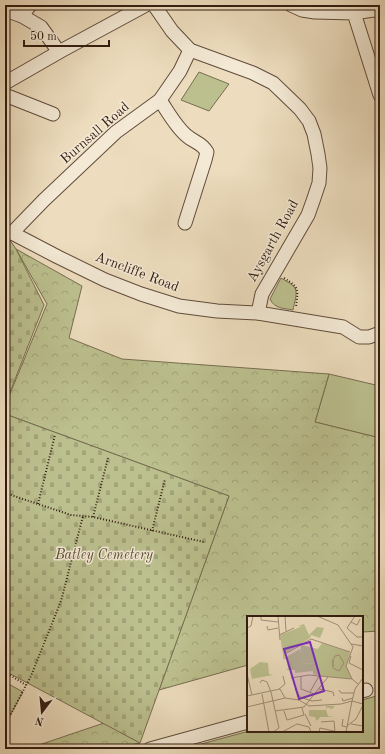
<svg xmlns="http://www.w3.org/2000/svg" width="385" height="754" viewBox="0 0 385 754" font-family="'Old Standard TT',serif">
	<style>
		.green { fill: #bcc08f; stroke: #776e50 }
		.forest { fill: url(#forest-crowns); stroke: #776e50 }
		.cemetery { fill: url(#cemetery-stones); stroke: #776e50 }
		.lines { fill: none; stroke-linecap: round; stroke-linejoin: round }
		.street-casing { stroke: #614c3c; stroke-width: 15 }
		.path { stroke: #321c10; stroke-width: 2; stroke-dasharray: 1 2; stroke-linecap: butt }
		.street { stroke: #f3e9d5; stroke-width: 13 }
		.labels { text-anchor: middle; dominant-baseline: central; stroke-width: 3; stroke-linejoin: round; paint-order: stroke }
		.street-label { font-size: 14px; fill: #321c10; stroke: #f3e9d5 }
		.park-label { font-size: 14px; font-style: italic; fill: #5b4d36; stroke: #f3e9d5 }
		.inset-road { fill: none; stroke: #a29078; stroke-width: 1 }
		.view { fill: #7b2cbf; fill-opacity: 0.15; stroke: #7b2cbf; stroke-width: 2 }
		.inset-edge { fill: none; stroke: #321c10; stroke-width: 2 }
	</style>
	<defs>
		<pattern id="forest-crowns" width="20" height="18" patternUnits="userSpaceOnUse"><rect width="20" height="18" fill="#bcc08f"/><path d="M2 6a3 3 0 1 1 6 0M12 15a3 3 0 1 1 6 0" fill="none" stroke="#a2a47a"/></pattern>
		<pattern id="cemetery-stones" width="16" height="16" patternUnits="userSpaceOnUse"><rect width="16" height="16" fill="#bcc08f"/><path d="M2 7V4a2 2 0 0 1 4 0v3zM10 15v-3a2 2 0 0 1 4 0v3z" fill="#a2a47a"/></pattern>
	</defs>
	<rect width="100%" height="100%" fill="#edddbe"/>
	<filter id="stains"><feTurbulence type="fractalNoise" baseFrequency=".005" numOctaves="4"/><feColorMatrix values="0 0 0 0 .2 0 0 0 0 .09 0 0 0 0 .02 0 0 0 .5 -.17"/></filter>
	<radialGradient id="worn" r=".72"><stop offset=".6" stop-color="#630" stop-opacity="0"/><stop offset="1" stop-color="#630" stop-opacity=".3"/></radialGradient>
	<!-- green -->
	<g class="green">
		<path d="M199 72 229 84 209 111 181 100Z"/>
		<path d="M281 278C285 281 292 283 295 288 298 293 294 304 293 310 283 308 275 309 270 299Z"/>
		<path d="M329 374 380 386V438L315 422Z"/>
		<path d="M5 682 23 692 5 725Z"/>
		<path d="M380 695V749H183L249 731H362V700Z"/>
	</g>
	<!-- forest -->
	<g class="forest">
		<path d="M16 249 82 286 69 338 122 359 329 374 315 422 380 438V631L362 632V617H248V665L159 690 229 496 5 414V406L47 304Z"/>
		<path d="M104 723 140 743 114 749H27Z"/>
	</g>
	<!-- cemetery -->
	<g class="cemetery">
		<path d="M5 233 16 249 44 305 5 405Z"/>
		<path d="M5 414 229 496 140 743 5 671Z"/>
	</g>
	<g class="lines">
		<!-- street casing -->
		<g class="street-casing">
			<g id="street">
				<path d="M154 5 172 31 190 50 253 73 273 83 300 109 309 121 314 134 318 154 320 168 319 183 313 201 308 215 262 294 258 313"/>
				<path d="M291 5 302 10 315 12 354 13 380 95"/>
				<path d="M5 10 22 16 41 27 59 52"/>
				<path d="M354 13 373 10 380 11"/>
				<path d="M22 16 30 5"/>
				<path d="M5 83 59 52 146 5"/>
				<path d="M5 95 53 114"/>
				<path d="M160 100C168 112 176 127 187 136 195 143 201 142 207 152L205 160 185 223"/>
				<path d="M5 231 12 233 58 257 105 280 141 294 179 306 217 311 258 313 343 327 359 337H369L380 333"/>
				<path d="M12 233 44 200 116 132 160 100 180 71 190 50"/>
				<path d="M362 691 366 690"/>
				<path d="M150 749 248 722"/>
			</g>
		</g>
		<!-- path -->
		<g class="path">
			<path d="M284 278C300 288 298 289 296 307"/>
			<path d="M5 493 71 515 93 517 204 542"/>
			<path d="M38 504 55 435"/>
			<path d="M93 517 108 458"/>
			<path d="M152 531 165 479"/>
			<path d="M5 672 26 685"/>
			<path d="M5 725 31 676 61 601 83 516"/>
		</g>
		<!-- street -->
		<use href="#street" class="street"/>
	</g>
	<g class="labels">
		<!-- street labels -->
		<g class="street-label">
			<text transform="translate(95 133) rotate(-41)">Burnsall Road</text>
			<text transform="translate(273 241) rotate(-61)">Aysgarth Road</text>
			<text transform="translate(137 272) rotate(21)">Arncliffe Road</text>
		</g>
		<!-- park labels -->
		<g class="park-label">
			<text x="104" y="555">Batley Cemetery</text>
		</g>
	</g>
	<!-- overview -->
	<g transform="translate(247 616)">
		<rect width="116" height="116" fill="#edddbe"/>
		<path d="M56 10 63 22 36 39 33 19ZM13 46 21 47 22 58 26 59 5 63 3 53Z" fill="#bcc08f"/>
		<path d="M57 8 62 19 70 11 77 12 73 22 64 19 63 22 60 21 57 11 51 10ZM53 33V47L69 48 68 56 71 59 66 58V55L48 57V54H38L41 53 40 43H36V39L39 37 37 42ZM79 90H88L85 93 80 91 79 94 81 100 87 101H73L70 105 68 101 62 100V94H79Z" fill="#bcc08f"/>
		<path d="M75 27 103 36 99 50 105 63 72 60 68 56 69 48 52 47 54 29 71 33Z" fill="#bcc08f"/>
		<path class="inset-road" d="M14 0V4L31 6M31 0 33 24M38 0 39 15M70 0 91 9 106 31M108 0 104 6 110 9 113 3M104 6 100 12 110 21H116M20 10 21 14 31 12M0 12 4 10 6 0M32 19 47 12M104 28 116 30M106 31 99 50 105 63 111 68M40 37 64 23 103 36M104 40 102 47 116 54M86 44 88 40 92 39 97 47M86 50V44V52L92 55 97 47M0 58 5 79M54 60V73L67 78M44 62 62 59 105 63M13 67 15 64 20 66 24 76M32 73 38 68 36 60M48 73 53 81 65 85 75 84M72 73 86 76 87 80M92 74 94 77H107M24 76 32 112 26 116M63 76 72 60M15 78 22 116M0 80 33 73 38 82M95 82 96 85 106 82M0 91 38 82 52 84 62 90 94 88 105 85 108 73 116 62M28 95 57 91 81 61M37 95 40 104 57 99 55 92M58 98 64 110M96 103 95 110 100 111M74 106 87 105 88 116M104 108 116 110M100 110 109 103 116 89M35 116 50 108 62 111 64 116M72 116 73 112 91 116M99 116 105 85 116 88"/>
		<path class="view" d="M63 26 77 75 52 83 37 33Z"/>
		<rect width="116" height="116" class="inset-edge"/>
	</g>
	<!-- margin -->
	<rect width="385" height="754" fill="none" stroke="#edddbe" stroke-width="20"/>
	<rect x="6" y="6" width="373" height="742" fill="none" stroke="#321c10" stroke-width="2"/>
	<rect x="10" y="10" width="365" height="734" fill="none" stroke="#321c10"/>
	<!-- north arrow -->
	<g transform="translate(42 712) rotate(196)" stroke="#f3e9d5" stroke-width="3" paint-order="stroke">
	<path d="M0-3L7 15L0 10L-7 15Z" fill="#321c10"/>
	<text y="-6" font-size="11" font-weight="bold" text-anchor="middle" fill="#321c10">N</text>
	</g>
	<!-- scale -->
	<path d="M24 40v6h85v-6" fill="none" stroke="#321c10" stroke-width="2"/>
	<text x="30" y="40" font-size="12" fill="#321c10" stroke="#f3e9d5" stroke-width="3" paint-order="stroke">50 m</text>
	<rect width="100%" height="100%" filter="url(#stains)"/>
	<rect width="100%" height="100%" fill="url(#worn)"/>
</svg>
